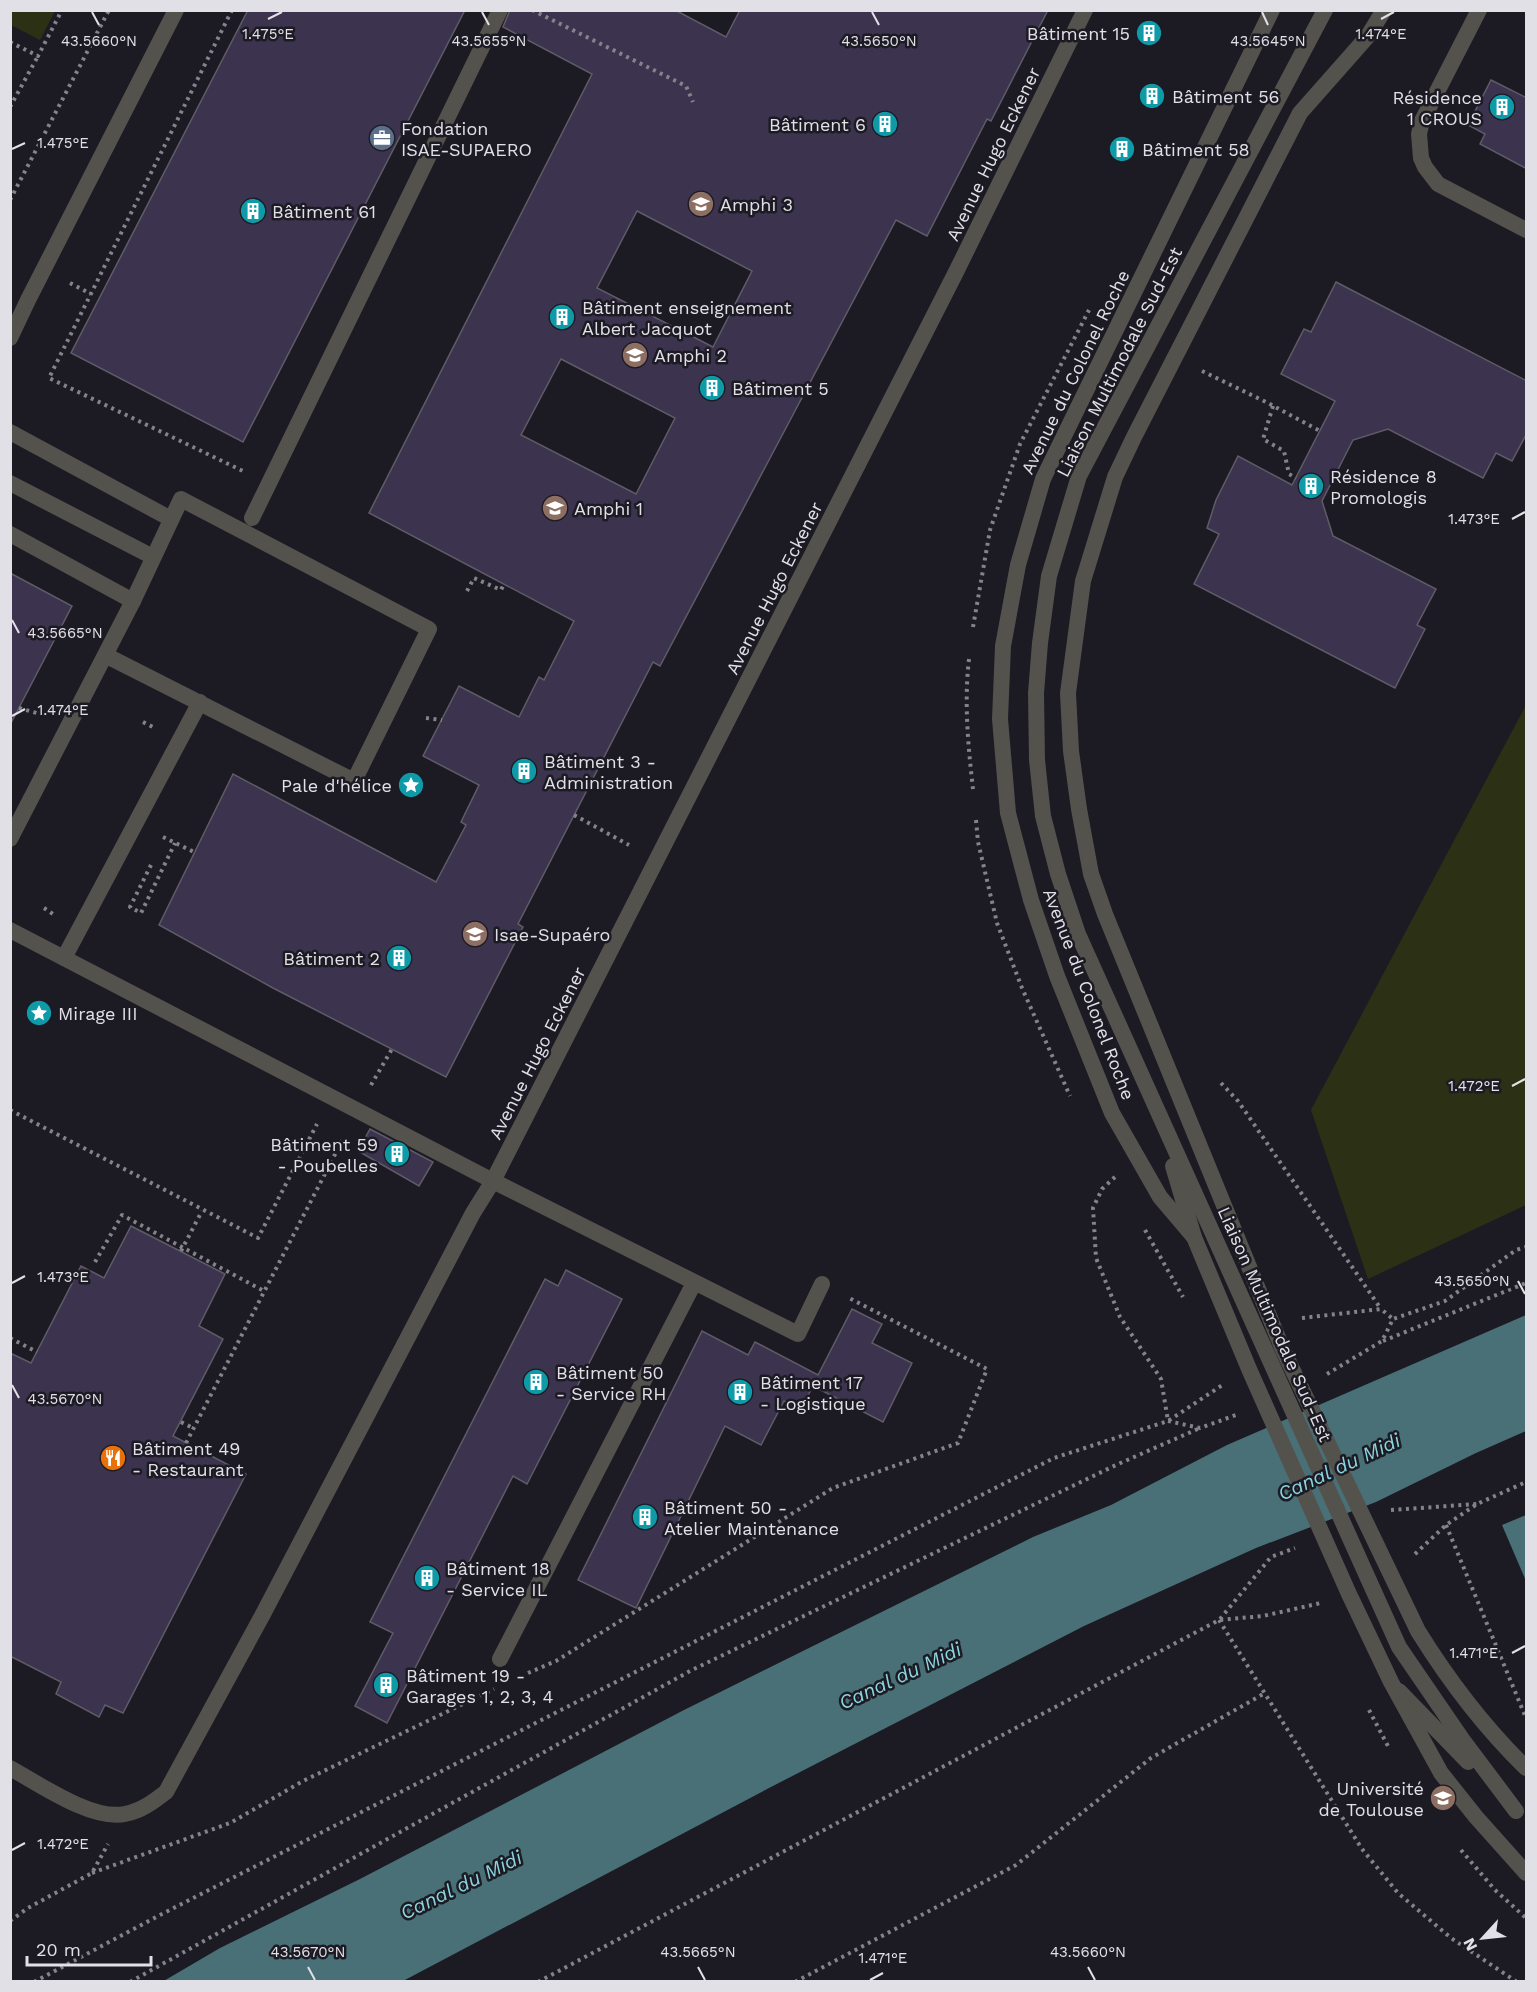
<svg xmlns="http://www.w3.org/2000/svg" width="1537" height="1992" viewBox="0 0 1537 1992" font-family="'Work Sans',sans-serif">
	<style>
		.green { fill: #2c3115 }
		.water { fill: #487076 }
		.building { fill: #3c344e; stroke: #5f5c67; stroke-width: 1.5; fill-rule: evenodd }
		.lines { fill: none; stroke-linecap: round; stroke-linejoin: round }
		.path { stroke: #84828a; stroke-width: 4; stroke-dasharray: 3 4.5; stroke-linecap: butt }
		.service { stroke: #54524d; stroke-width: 16 }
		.pedestrian { stroke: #54524d; stroke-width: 16 }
		.tertiary { stroke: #54524d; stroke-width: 16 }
		.ticks { fill: none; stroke: #e2e0e7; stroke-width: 2 }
		.labels { text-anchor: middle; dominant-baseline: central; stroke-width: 5; stroke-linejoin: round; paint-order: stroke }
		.poi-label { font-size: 18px; fill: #e2e0e7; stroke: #1c1a23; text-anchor: start }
		.street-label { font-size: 18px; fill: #e2e0e7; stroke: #1c1a23 }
		.water-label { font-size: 20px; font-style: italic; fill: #8ad5e0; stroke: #1c1a23 }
		.ticks-label { font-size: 15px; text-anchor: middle; fill: #e2e0e7; stroke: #1c1a23; stroke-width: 5; stroke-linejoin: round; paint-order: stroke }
	</style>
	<rect width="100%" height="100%" fill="#1c1a23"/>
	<!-- green -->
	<g class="green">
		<path d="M10 11 11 10 55 11 40 40 11 25Z"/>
		<path d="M1526 705V1205L1368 1279 1311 1110Z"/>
	</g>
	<!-- water -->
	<g class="water">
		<path d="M1526 1315V1431L1476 1453 1376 1502 1256 1548 1084 1626 769 1788 403 1981 162 1982 220 1948 360 1879 684 1710 1033 1537 1111 1505 1227 1445Z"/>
		<path d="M1526 1515V1581L1502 1525Z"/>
	</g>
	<!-- building -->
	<g class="building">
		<path d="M248 10H465L243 442 71 353Z"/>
		<path d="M510 10H675L726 37 740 10H1048L991 121 987 119 927 236 896 220 660 666 653 662 518 924 523 927 446 1077 273 988 159 925 233 774 436 882 466 825 461 822 479 785 423 756 459 686 519 717 539 677 544 680 574 621 369 513 592 74 503 27ZM637 211 752 271 713 347 597 288ZM561 359 675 418 636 494 521 435Z"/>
		<path d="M1491 80 1527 98V169L1480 144 1485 134 1468 125Z"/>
		<path d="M1336 282 1527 381V433L1512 461 1496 453 1483 478 1388 429 1353 440 1322 501 1333 536 1436 589 1417 625 1425 629 1395 688 1194 584 1219 534 1207 528 1216 500 1238 456 1292 485 1335 401 1281 374 1304 329 1311 332Z"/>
		<path d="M10 573 72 606 10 725Z"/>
		<path d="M370 1129 433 1162 419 1186 358 1151Z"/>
		<path d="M131 1226 225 1274 199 1326 223 1339 173 1436 246 1474 123 1713 105 1705 99 1717 56 1694 61 1682 10 1656V1353L31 1363 81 1266 104 1278Z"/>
		<path d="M566 1270 622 1299 527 1484 513 1476 387 1723 355 1706 393 1633 370 1622 545 1279 558 1286Z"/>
		<path d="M852 1309 882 1324 872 1343 912 1363 883 1422 813 1386 801 1409 784 1401 761 1445 725 1426 636 1608 578 1580 702 1331 748 1355 755 1342 818 1375Z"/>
	</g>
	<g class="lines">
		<!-- path -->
		<g class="path">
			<path d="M232 10 49 378 243 471"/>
			<path d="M532 10 686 86 693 102"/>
			<path d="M10 42 38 56 62 10"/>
			<path d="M10 107 38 56"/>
			<path d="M10 200 109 10"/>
			<path d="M70 283 91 294"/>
			<path d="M1202 371 1266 402 1320 431"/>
			<path d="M1273 406 1263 439 1284 451 1289 474 1296 478"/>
			<path d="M467 591 474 578 501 590 504 584"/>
			<path d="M973 627 990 530 1020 444 1089 310"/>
			<path d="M969 659C964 702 968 745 973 789"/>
			<path d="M19 708 40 714"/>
			<path d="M426 718 442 720"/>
			<path d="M143 722 153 727"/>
			<path d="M574 815 629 845"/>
			<path d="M976 820 978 842 997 923 1022 988 1070 1096"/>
			<path d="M163 837 194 852"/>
			<path d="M151 865 130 907 141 913 175 843"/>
			<path d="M44 908 53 914"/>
			<path d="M1221 1083 1238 1101 1381 1309"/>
			<path d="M371 1085 392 1049"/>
			<path d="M10 1110 258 1238 317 1124"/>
			<path d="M1115 1177 1102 1189 1093 1208 1096 1258 1120 1317 1161 1379 1168 1421"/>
			<path d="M1145 1230 1183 1297"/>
			<path d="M181 1251 202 1211"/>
			<path d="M95 1262 122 1215 264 1291"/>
			<path d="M1302 1318 1381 1309 1393 1319"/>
			<path d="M10 1338 37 1352"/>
			<path d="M1383 1341 1526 1283"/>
			<path d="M1327 1374 1382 1341 1393 1319 1445 1301 1516 1250 1526 1247"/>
			<path d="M1168 1421 1200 1428 1236 1415"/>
			<path d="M181 1422 193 1428"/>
			<path d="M186 1443 344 1137"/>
			<path d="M1391 1510 1477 1504"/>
			<path d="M1446 1525 1526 1718"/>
			<path d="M1415 1554 1446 1525 1477 1504 1526 1482"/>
			<path d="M1220 1619 1271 1557 1295 1548"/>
			<path d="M1219 1620 1362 1849 1398 1893 1451 1938 1517 1982"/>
			<path d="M528 1673 556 1661 604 1631 833 1488 958 1443 987 1369 849 1298"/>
			<path d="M1369 1710 1389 1748"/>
			<path d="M1461 1850 1495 1890 1526 1918"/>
			<path d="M92 1873 230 1823 303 1781 494 1689"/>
			<path d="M10 1921 28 1908 92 1873 108 1844"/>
			<path d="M34 1982 160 1915 1054 1458 1168 1421 1224 1384"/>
			<path d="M130 1982 690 1671 1116 1465 1200 1428"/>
			<path d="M538 1982 1219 1620 1263 1616 1321 1603"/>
			<path d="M795 1982 1016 1865 1151 1758 1265 1693"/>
		</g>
		<!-- service -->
		<g class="service">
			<path d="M1325 10 1079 476 1049 576 1040 643 1036 693 1037 760 1043 816 1058 874 1078 934 1371 1585 1399 1647 1462 1739 1516 1811"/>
			<path d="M1479 10 1422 121 1419 134 1421 158 1425 167 1438 184 1526 230"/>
			<path d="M10 338 28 300 176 10"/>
			<path d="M10 432 171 519"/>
			<path d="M10 483 153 557"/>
			<path d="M10 534 133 601"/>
			<path d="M10 839 133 601 181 499 429 629 354 781 105 655"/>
			<path d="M10 930 493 1181 473 1213 262 1616 166 1792C153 1802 141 1811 125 1814 92 1821 39 1784 10 1768"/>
			<path d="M64 958 200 702"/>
			<path d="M1173 1166 1194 1237"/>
			<path d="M822 1284 798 1334 493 1181 955 274 1085 10"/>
			<path d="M500 1659 694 1283"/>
			<path d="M1399 1691 1468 1762"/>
		</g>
		<!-- pedestrian -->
		<path class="pedestrian" d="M252 518 500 10"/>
		<!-- tertiary -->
		<g class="tertiary">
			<path d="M1272 10 1043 479 1018 565 1003 646 1000 719 1008 813 1031 900 1057 976 1112 1113 1160 1197 1194 1237 1249 1369 1349 1594 1391 1682 1441 1773 1476 1817 1526 1873"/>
			<path d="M1384 10 1368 36 1300 113 1134 437 1115 477 1083 581 1068 693 1071 751 1079 809 1091 874 1105 914 1283 1350 1418 1631C1449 1681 1484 1727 1526 1768"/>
		</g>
	</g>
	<!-- ticks -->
	<path class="ticks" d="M92 12 99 25M482 12 489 25M872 12 879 25M1262 12 1268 25M268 19 282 12M1381 19 1394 12M12 149 25 143M1512 519 1525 512M12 620 19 633M12 716 25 709M1512 1086 1525 1079M1518 1281 1525 1294M12 1283 25 1276M12 1385 19 1398M1512 1653 1525 1646M12 1850 25 1843M308 1967 315 1980M698 1967 705 1980M1088 1967 1095 1980M870 1980 883 1973"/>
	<!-- icons -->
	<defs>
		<g id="building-disc" transform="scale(1.35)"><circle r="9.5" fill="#0f9aa8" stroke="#1c1a23"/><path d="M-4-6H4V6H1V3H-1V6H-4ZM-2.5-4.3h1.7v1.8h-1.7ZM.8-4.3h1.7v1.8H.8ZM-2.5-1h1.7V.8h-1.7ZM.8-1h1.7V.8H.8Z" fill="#fff"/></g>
		<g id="office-disc" transform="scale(1.35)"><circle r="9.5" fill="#5c6f8a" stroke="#1c1a23"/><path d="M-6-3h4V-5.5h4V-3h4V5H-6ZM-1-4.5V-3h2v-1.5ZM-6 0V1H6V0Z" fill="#fff"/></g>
		<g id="university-disc" transform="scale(1.35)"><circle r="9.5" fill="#8d6e63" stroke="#1c1a23"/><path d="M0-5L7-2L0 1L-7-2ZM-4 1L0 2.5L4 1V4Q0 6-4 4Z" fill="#fff"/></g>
		<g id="sight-disc" transform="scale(1.35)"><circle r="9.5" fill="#0f9aa8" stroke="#1c1a23"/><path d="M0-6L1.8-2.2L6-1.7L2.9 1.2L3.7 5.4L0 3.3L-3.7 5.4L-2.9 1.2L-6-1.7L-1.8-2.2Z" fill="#fff"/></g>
		<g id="restaurant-disc" transform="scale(1.35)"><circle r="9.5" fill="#e8710a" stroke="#1c1a23"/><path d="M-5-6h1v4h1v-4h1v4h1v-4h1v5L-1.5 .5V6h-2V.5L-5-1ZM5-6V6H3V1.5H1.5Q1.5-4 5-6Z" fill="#fff"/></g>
	</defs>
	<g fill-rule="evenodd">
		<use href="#building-disc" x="1149" y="33"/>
		<use href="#building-disc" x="1152" y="96"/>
		<use href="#building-disc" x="1502" y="107"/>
		<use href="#building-disc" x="885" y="124"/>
		<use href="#office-disc" x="382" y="138"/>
		<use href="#building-disc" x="1122" y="149"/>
		<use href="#university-disc" x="701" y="204"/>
		<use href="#building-disc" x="253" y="211"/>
		<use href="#building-disc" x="562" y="317"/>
		<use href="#university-disc" x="635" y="355"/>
		<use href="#building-disc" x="712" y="388"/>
		<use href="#building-disc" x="1311" y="486"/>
		<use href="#university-disc" x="555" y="508"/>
		<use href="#building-disc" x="524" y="771"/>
		<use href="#sight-disc" x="411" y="785"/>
		<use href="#university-disc" x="475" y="934"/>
		<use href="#building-disc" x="399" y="958"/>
		<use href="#sight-disc" x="39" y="1013"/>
		<use href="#building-disc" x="397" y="1154"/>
		<use href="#building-disc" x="536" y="1382"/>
		<use href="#building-disc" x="740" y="1392"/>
		<use href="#restaurant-disc" x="113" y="1458"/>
		<use href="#building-disc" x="645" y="1517"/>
		<use href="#building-disc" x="427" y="1578"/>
		<use href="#building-disc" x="386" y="1685"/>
		<use href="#university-disc" x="1443" y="1798"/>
	</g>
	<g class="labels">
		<!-- poi labels -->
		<g class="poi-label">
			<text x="1130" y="33" text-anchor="end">Bâtiment 15</text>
			<text x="1172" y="96">Bâtiment 56</text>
			<text x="1482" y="97" text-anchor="end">Résidence<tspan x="1482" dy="21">1 CROUS</tspan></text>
			<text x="866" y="124" text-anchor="end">Bâtiment 6</text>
			<text x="401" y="128">Fondation<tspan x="401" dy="21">ISAE-SUPAERO</tspan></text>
			<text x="1142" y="149">Bâtiment 58</text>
			<text x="720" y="204">Amphi 3</text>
			<text x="272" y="211">Bâtiment 61</text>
			<text x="582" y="307">Bâtiment enseignement<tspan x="582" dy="21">Albert Jacquot</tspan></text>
			<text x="654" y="355">Amphi 2</text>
			<text x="732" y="388">Bâtiment 5</text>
			<text x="1330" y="476">Résidence 8<tspan x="1330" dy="21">Promologis</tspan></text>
			<text x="574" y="508">Amphi 1</text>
			<text x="544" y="761">Bâtiment 3 -<tspan x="544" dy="21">Administration</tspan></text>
			<text x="392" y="785" text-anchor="end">Pale d'hélice</text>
			<text x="494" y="934">Isae-Supaéro</text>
			<text x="380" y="958" text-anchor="end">Bâtiment 2</text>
			<text x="58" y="1013">Mirage III</text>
			<text x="378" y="1144" text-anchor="end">Bâtiment 59<tspan x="378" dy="21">- Poubelles</tspan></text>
			<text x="556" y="1372">Bâtiment 50<tspan x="556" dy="21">- Service RH</tspan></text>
			<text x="760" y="1382">Bâtiment 17<tspan x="760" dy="21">- Logistique</tspan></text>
			<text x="132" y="1448">Bâtiment 49<tspan x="132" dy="21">- Restaurant</tspan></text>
			<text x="664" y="1507">Bâtiment 50 -<tspan x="664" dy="21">Atelier Maintenance</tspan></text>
			<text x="446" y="1568">Bâtiment 18<tspan x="446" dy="21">- Service IL</tspan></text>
			<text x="406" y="1675">Bâtiment 19 -<tspan x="406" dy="21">Garages 1, 2, 3, 4</tspan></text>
			<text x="1424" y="1788" text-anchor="end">Université<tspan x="1424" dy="21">de Toulouse</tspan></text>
		</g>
		<!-- street labels -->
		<g class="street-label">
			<text transform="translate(993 154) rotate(-64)">Avenue Hugo Eckener</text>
			<text transform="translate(1119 362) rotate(-63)">Liaison Multimodale Sud-Est</text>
			<text transform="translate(1075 372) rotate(-64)">Avenue du Colonel Roche</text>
			<text transform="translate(774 588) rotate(-63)">Avenue Hugo Eckener</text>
			<text transform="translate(1089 994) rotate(69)">Avenue du Colonel Roche</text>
			<text transform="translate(537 1053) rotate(-63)">Avenue Hugo Eckener</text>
			<text transform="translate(1275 1324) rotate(66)">Liaison Multimodale Sud-Est</text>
		</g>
		<!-- water labels -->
		<g class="water-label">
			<text transform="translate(1339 1467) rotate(-25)">Canal du Midi</text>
			<text transform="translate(900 1676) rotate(-25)">Canal du Midi</text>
			<text transform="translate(461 1885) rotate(-26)">Canal du Midi</text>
		</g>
	</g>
	<g class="ticks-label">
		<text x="268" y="39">1.475°E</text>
		<text x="1381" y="39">1.474°E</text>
		<text x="99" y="46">43.5660°N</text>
		<text x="489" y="46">43.5655°N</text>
		<text x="879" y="46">43.5650°N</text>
		<text x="1268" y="46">43.5645°N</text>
		<text x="63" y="148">1.475°E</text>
		<text x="1474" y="524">1.473°E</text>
		<text x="65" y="638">43.5665°N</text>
		<text x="63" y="715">1.474°E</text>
		<text x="1474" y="1091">1.472°E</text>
		<text x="63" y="1282">1.473°E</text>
		<text x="1472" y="1286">43.5650°N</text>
		<text x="65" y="1404">43.5670°N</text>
		<text x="1474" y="1658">1.471°E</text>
		<text x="63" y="1849">1.472°E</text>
		<text x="308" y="1957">43.5670°N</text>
		<text x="698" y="1957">43.5665°N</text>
		<text x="1088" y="1957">43.5660°N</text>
		<text x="883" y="1963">1.471°E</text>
	</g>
	<!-- border -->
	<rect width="1537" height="1992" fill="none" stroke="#e2e0e7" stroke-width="24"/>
	<!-- north arrow -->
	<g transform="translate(1483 1938) rotate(243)" stroke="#1c1a23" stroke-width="4.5" paint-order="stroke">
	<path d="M0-4.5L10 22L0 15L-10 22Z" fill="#e2e0e7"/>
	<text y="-9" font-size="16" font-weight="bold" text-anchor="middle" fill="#e2e0e7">N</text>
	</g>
	<!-- scale -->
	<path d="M27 1956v9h124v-9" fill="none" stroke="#e2e0e7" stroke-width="3"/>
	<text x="36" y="1956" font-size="18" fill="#e2e0e7" stroke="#1c1a23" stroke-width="4.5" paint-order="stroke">20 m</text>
</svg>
